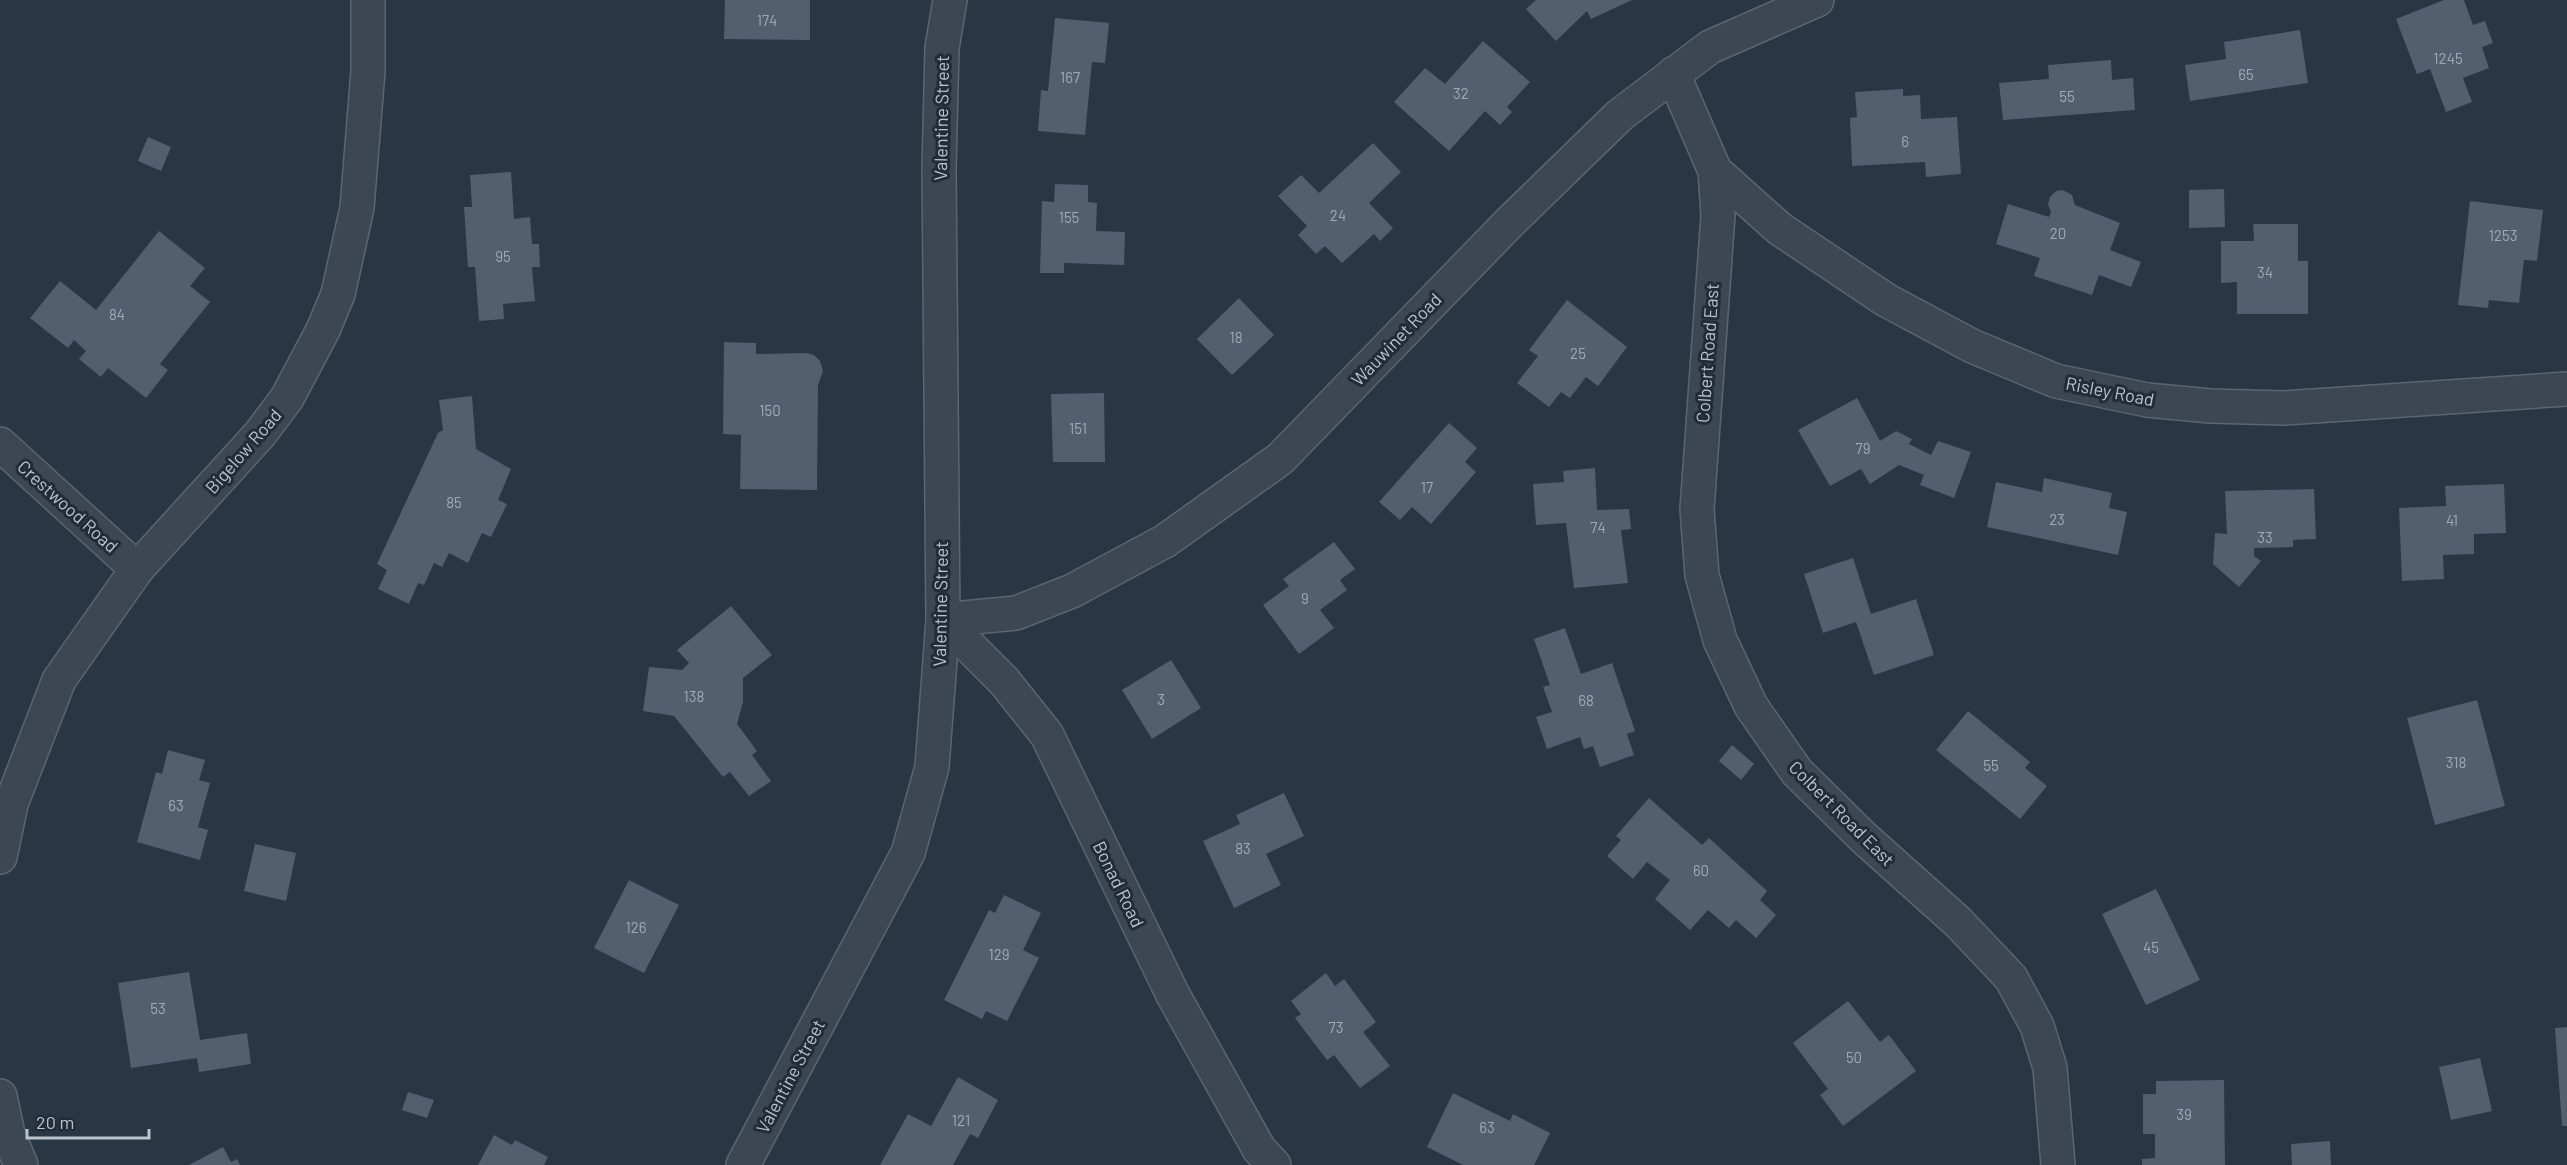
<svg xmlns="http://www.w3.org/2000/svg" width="2567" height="1165" viewBox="0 0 2567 1165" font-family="Barlow,sans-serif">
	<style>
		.building { fill: #525f6e }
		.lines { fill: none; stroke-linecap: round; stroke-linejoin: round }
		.minor-casing { stroke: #5c6570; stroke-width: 36 }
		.tertiary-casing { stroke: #5c6570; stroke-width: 36 }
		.minor { stroke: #3d4753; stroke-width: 33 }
		.tertiary { stroke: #3d4753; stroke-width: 33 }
		.labels { text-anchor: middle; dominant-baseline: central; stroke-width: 6; stroke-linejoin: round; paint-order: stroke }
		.number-label { font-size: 15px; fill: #a1aab4 }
		.street-label { font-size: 18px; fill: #bbc3cc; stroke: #222c38 }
	</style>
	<rect width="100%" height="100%" fill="#293643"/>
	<!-- building -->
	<g class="building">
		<path d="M725 0H810V40L724 39Z"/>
		<path d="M1536 0H1632L1591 19 1587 11 1556 41 1526 9Z"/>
		<path d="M2444 0H2464L2473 25 2485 21 2493 43 2482 47 2489 68 2463 78 2472 102 2446 112 2430 69 2417 74 2396 19Z"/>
		<path d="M1055 18 1109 23 1105 63 1092 62 1085 135 1038 131 1041 90 1048 91Z"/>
		<path d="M2300 30 2308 83 2190 101 2185 65 2226 59 2224 42Z"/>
		<path d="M1483 41 1530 82 1507 107 1512 112 1500 125 1485 111 1449 151 1394 102 1425 68 1445 84Z"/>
		<path d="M2111 60 2112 80 2133 78 2135 110 2003 120 1999 83 2049 79 2048 65Z"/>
		<path d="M1903 89V96L1920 95 1921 119 1957 117 1961 174 1926 177 1925 162 1852 166 1850 118 1857 117 1855 92Z"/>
		<path d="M148 137 171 147 161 171 138 161Z"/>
		<path d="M1373 143 1401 172 1369 203 1393 228 1380 241 1374 234 1342 263 1325 246 1316 254 1298 235 1307 226 1278 196 1301 175 1319 193Z"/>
		<path d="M511 172 514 219 530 217 532 244H539L540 267H532L535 301 503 304 504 319 479 321 475 267H468L464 207H472L470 175Z"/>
		<path d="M1055 184 1088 185V202L1097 203 1096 231 1125 232 1124 265 1064 263V273H1040L1042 201 1054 202Z"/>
		<path d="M2224 189 2225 227 2189 228V190Z"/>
		<path d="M2063 190 2072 195 2075 205 2120 223 2110 250 2141 262 2131 287 2099 275 2092 295 2034 276 2040 258 1996 244 2008 204 2049 217 2051 212 2048 204 2050 197 2056 191Z"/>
		<path d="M2470 201 2543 210 2537 261 2524 260 2519 303 2489 300 2488 308 2458 305Z"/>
		<path d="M2253 224H2298V261H2308V314H2237V282L2221 283V241H2254Z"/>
		<path d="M159 231 205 268 190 286 210 302 160 364 168 370 146 398 108 368 101 377 79 359 86 351 74 340 68 348 30 318 60 281 96 310Z"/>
		<path d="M1239 298 1274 335 1232 375 1197 339Z"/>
		<path d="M1567 300 1627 347 1598 386 1586 377 1570 398 1561 392 1549 407 1517 383 1538 356 1529 350Z"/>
		<path d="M724 342 756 343V354L807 353 814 355 820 361 823 371 818 385 817 490 740 489 741 435 723 434Z"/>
		<path d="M1104 393 1105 462H1053L1051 394Z"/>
		<path d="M472 396 476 449 511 469 498 500 507 504 491 537 482 533 468 563 449 553 442 567 434 563 424 585 418 583 409 604 378 589 387 570 377 564 438 433 443 430 439 400Z"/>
		<path d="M1857 398 1880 441 1896 431 1912 439 1909 444 1931 455 1938 441 1971 452 1954 498 1920 485 1924 475 1899 465 1870 484 1861 469 1830 486 1798 430Z"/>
		<path d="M1449 423 1477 448 1465 462 1476 472 1431 524 1412 507 1400 520 1379 502Z"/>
		<path d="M1595 468 1597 510 1629 509 1631 529 1621 530 1628 583 1574 588 1566 523 1536 525 1533 484 1564 482 1563 471Z"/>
		<path d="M2044 478 2112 493 2109 508 2127 512 2118 555 1987 527 1996 482 2042 492Z"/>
		<path d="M2504 484 2506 533 2474 534V554L2443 555 2444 579 2402 581 2399 508 2446 506 2445 486Z"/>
		<path d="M2314 489 2316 539 2293 540V547L2254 548V556L2261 561 2239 587 2213 564 2215 533 2227 534 2225 491Z"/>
		<path d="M1334 542 1355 569 1340 580 1347 590 1320 610 1334 628 1299 654 1263 605 1289 586 1283 579Z"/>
		<path d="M1853 558 1871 614 1916 599 1934 655 1874 675 1856 622 1823 633 1804 574Z"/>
		<path d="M731 606 772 655 743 678V702L737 724 757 751 752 755 771 781 749 796 730 772 723 777 674 716 643 711 649 667 682 670 689 663 677 650Z"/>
		<path d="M1565 628 1581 674 1612 663 1635 731 1627 734 1634 755 1600 767 1593 746 1584 749 1580 737 1547 749 1536 717 1552 712 1543 687 1550 685 1534 639Z"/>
		<path d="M1171 660 1201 708 1152 739 1122 690Z"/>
		<path d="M2477 700 2505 806 2435 825 2407 718Z"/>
		<path d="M1968 711 2030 762 2025 768 2047 786 2020 819 1936 750Z"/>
		<path d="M1732 745 1754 764 1741 780 1719 761Z"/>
		<path d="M168 750 205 760 199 780 210 783 198 827 208 830 200 860 137 842 156 772 162 774Z"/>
		<path d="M1284 793 1304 836 1266 854 1281 885 1234 908 1203 841 1240 824 1236 815Z"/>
		<path d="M1649 798 1702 845 1709 838 1767 891 1760 900 1776 915 1756 938 1736 920 1729 928 1708 910 1690 930 1655 899 1670 880 1647 862 1633 879 1607 856 1621 840 1616 836Z"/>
		<path d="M255 844 296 853 286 901 244 891Z"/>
		<path d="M629 880 679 905 644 973 594 948Z"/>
		<path d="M2156 889 2200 980 2146 1005 2102 914Z"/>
		<path d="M1004 895 1041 913 1023 950 1039 958 1007 1021 986 1011 982 1019 944 1000 989 910 995 913Z"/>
		<path d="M189 972 200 1040 247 1033 251 1064 199 1072 197 1058 131 1068 118 983Z"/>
		<path d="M1326 973 1335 986 1344 979 1376 1022 1363 1032 1390 1066 1360 1088 1334 1055 1327 1060 1295 1018 1301 1014 1291 1001Z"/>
		<path d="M1848 1001 1880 1042 1889 1035 1916 1071 1843 1126 1820 1095 1828 1089 1793 1043Z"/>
		<path d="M2567 1027V1126H2562L2555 1028Z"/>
		<path d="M2480 1058 2492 1111 2451 1120 2439 1067Z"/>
		<path d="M958 1077 998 1100 978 1138 970 1134 953 1165H880L908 1114 931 1126Z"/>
		<path d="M2224 1080 2225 1165H2142V1159L2155 1158V1134H2143V1094H2156V1081Z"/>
		<path d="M408 1092 434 1100 427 1118 402 1110Z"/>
		<path d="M1453 1093 1510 1121 1513 1114 1550 1133 1534 1165H1463L1427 1147Z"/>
		<path d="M494 1135 512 1145 515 1140 548 1157 544 1165H478Z"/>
		<path d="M2330 1141 2331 1165H2292L2291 1144Z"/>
		<path d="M223 1147 231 1162 237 1159 240 1165H189Z"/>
	</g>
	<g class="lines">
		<!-- minor casing -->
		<g class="minor-casing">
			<g id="minor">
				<path d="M1673 74 1715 171 1718 215 1697 509 1702 575 1720 640 1751 706 1797 772 1863 837 1958 922 2011 978 2037 1026 2050 1068 2058 1165"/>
				<path d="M1715 171 1780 229 1886 300 1972 346 2056 381 2147 400 2210 406 2284 408 2567 389"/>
				<path d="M0 444 137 569"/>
				<path d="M943 620 1016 613 1072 591 1165 541 1280 459 1508 224 1620 115 1710 47 1817 0"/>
				<path d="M943 620 1004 681 1047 735 1173 995 1259 1149 1274 1165"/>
				<path d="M0 857 11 804 59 680 137 569 260 434 287 398 323 330 338 294 357 208 368 71V0"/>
				<path d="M0 1096 8 1134 21 1165"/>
			</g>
		</g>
		<!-- tertiary casing -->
		<g class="tertiary-casing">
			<path id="tertiary" d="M743 1165 908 853 932 767 943 620 939 169 942 48 950 0"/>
		</g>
		<!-- minor -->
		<use href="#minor" class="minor"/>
		<!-- tertiary -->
		<use href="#tertiary" class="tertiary"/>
	</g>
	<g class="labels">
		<!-- number labels -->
		<g class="number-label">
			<text x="767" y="20">174</text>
			<text x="2448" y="58">1245</text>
			<text x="2246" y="74">65</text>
			<text x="1070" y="77">167</text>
			<text x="1461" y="93">32</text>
			<text x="2067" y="96">55</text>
			<text x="1905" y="141">6</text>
			<text x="1338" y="215">24</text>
			<text x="1069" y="217">155</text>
			<text x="2058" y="233">20</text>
			<text x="2503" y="235">1253</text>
			<text x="503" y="256">95</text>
			<text x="2265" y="272">34</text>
			<text x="117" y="314">84</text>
			<text x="1236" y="337">18</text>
			<text x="1578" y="353">25</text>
			<text x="770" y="410">150</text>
			<text x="1078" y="428">151</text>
			<text x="1863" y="448">79</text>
			<text x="1427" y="487">17</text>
			<text x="454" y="502">85</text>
			<text x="2057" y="519">23</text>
			<text x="2452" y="520">41</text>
			<text x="1598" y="527">74</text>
			<text x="2265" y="537">33</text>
			<text x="1305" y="598">9</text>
			<text x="694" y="696">138</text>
			<text x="1161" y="699">3</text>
			<text x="1586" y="700">68</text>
			<text x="2456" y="762">318</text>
			<text x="1991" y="765">55</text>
			<text x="176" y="805">63</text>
			<text x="1243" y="848">83</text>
			<text x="1701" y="870">60</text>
			<text x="636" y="927">126</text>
			<text x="2151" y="947">45</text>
			<text x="999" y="954">129</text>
			<text x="158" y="1008">53</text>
			<text x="1336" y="1027">73</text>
			<text x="1854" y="1057">50</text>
			<text x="2184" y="1114">39</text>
			<text x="961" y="1120">121</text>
			<text x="1487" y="1127">63</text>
		</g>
		<!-- street labels -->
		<g class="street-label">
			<text transform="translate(941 118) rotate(-89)">Valentine Street</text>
			<text transform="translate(1396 339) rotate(-46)">Wauwinet Road</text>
			<text transform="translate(1707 353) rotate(-86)">Colbert Road East</text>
			<text transform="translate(2110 391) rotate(11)">Risley Road</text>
			<text transform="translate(243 451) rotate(-49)">Bigelow Road</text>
			<text transform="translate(68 506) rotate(42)">Crestwood Road</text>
			<text transform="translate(940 604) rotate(-89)">Valentine Street</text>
			<text transform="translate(1842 813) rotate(45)">Colbert Road East</text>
			<text transform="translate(1119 884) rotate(64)">Bonad Road</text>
			<text transform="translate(790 1076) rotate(-62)">Valentine Street</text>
		</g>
	</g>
	<!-- scale -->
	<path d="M27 1129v9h122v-9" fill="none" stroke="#bbc3cc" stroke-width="3"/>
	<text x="36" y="1129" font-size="18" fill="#bbc3cc" stroke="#222c38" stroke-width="4.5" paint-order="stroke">20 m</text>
</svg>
